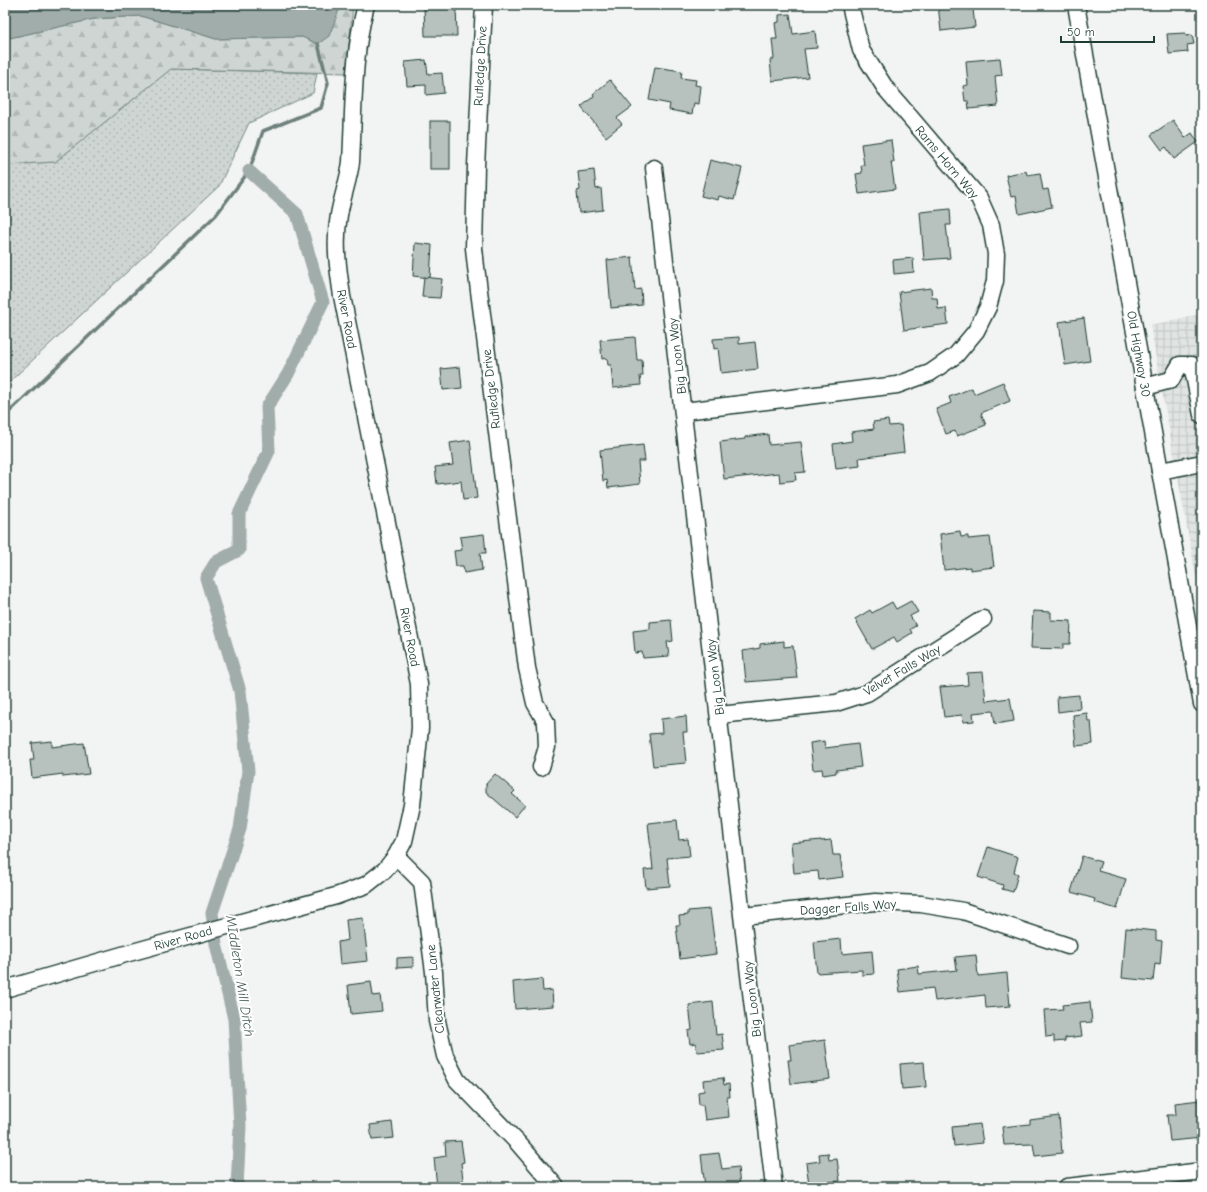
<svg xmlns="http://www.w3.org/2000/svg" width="1207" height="1192" viewBox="0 0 1207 1192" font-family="'Comic Neue',sans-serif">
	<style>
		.industrial { fill: url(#industrial-grid) }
		.grass { fill: url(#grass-dots); stroke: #768984 }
		.forest { fill: url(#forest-firs); stroke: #768984 }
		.water { fill: #a1adaa; stroke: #6d807b }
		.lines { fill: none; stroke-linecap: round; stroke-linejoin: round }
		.stream { stroke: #6d807b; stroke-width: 3.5 }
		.canal { stroke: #a1adaa; stroke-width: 13 }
		.building { fill: #b7c1bd; stroke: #1f3d34 }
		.minor-casing { stroke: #1f3d34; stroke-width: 19 }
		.minor { stroke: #fff; stroke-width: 16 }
		.labels { text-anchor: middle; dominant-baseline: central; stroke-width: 4; stroke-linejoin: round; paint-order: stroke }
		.street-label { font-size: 13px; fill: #1f3d34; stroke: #fff }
		.water-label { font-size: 14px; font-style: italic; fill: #465f57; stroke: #fff }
	</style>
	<defs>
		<pattern id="industrial-grid" width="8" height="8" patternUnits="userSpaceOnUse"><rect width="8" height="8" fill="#e0e4e3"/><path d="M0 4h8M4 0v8" fill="none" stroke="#c0c4c3"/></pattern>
		<pattern id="grass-dots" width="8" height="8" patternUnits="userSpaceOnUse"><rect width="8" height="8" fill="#ced5d3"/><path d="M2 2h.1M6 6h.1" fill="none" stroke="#b0b8b6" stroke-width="1.8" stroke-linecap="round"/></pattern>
		<pattern id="forest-firs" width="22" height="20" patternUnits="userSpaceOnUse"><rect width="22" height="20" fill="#ced5d3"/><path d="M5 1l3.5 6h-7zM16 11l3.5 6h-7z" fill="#b0b8b6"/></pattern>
	</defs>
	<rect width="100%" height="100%" fill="#f2f3f3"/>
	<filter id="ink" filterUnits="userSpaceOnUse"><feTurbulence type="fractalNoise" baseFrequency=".025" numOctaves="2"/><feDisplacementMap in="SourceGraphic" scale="8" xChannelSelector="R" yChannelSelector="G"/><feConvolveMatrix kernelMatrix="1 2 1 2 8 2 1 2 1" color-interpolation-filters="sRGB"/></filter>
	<g filter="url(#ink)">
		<!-- industrial -->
		<path class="industrial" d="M1202 314V609L1150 325Z"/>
		<!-- grass -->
		<path class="grass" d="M171 69 317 73 313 93 249 123 219 186 5 386V165L55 162Z"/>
		<!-- forest -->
		<path class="forest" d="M341 5H353L346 73 171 69 55 162 5 165V39L94 19 141 16 216 39 302 37 318 44Z"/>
		<!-- water -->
		<path class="water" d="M5 5H341L329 36 318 44 302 37 216 39 141 16 94 19 5 39Z"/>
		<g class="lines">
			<!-- stream -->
			<path class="stream" d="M5 416 216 215 249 171 263 131 321 108 328 83 318 44"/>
			<!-- canal -->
			<path class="canal" d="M237 1187 240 1126 234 1019 216 944 212 913 240 829 248 771 240 691 206 578 216 562 239 550V514L269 451 267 407 288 374 323 302 297 214 249 171"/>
		</g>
		<!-- building -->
		<g class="building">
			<path d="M424 5H456L457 36H425Z"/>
			<path d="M938 5H968V10L973 9 975 27 941 31Z"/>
			<path d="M790 14 793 34 815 31 817 48 804 49 808 77 772 81 770 60 774 59 772 39H777L775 23 779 22V15Z"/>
			<path d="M1185 33 1186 36 1192 35 1194 44 1187 45 1188 52 1169 54 1167 34Z"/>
			<path d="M1000 58 1002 75 995 76 998 106 969 109 968 101H965L963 86 968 85 966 61Z"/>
			<path d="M426 60 428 74 442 73 444 93 426 95V85L407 86 405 62Z"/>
			<path d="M655 67 682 71 681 78 696 80 695 85 701 86 699 104 694 103 692 114 669 110 670 104 649 100Z"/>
			<path d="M610 80 632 107 617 118 622 124 606 137 581 107 594 96 593 94Z"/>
			<path d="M1173 120 1185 138 1192 133 1198 142 1174 159 1166 147 1162 150 1151 135Z"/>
			<rect x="430" y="121" width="20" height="48"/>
			<path d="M891 140 894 162H891L895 189 859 194 856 174 862 173 861 165H864L861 144Z"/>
			<path d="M710 160 742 168 734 200 719 196 718 200 701 196Z"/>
			<path d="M594 170 596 189 601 188 603 210 579 213 577 191 580 190 578 172Z"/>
			<path d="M1026 171 1027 175 1040 173 1043 190 1048 189 1052 207 1019 214 1016 196 1011 197 1006 175Z"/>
			<path d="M950 209 951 225H946L950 258 924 260 920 212Z"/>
			<path d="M415 243 432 245 430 278 413 276Z"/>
			<path d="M632 257 635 290 641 289 642 305 611 308 607 260Z"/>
			<path d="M913 258 914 272 894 274 893 260Z"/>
			<path d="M424 277 442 279 440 298 422 297Z"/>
			<path d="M931 288 932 298H937L938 309 946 308 948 324 904 330 899 292Z"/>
			<path d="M1084 318 1090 361 1065 365 1059 322Z"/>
			<path d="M635 337 637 360H642L643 376H640L641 385 613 388 611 365H608L607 358 602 359 600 340Z"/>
			<path d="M739 337V344L755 342 758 369 721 373 718 348 714 349 713 339Z"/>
			<path d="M460 367 462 388 443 390 441 369Z"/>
			<path d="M1003 382 1010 401 981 413 986 425 957 436 955 431 946 434 936 409 951 403 949 397 972 388 974 394Z"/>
			<path d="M888 420 889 426 901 425 904 452 859 458 860 466 836 469 833 444 852 441 851 432 874 429 873 422Z"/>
			<path d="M768 434 769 445 801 442 805 472 795 473 796 480 780 482 779 473 724 479 720 442 745 439V437Z"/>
			<path d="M470 440 477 498 463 500 461 481 437 484 435 467 453 465 450 443Z"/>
			<path d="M643 445 645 461H638L640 484 608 488 607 480 603 481 600 450Z"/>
			<path d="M960 531 961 537 968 536V539L990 537 994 567 970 570V567L944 570 940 534Z"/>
			<path d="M484 534 486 553H480L482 570 464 573 463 566H456L454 551 462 550 460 537Z"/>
			<path d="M911 601 918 612 910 616 916 626 910 629 912 633 897 642 894 637 872 649 855 619 870 610 872 613 892 602 896 609Z"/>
			<path d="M1033 611 1051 612V620L1071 621 1070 644H1063V649L1031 648Z"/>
			<path d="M671 620 673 641 667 642 669 656 643 658 642 652 635 653 633 631 650 629V622Z"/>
			<path d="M784 641V647L793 646 797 678 746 682 743 651 760 648V644Z"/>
			<path d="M983 672 986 701 1010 698 1014 721 995 724 993 711 973 713 974 721 963 722 962 715 944 717 940 687 968 685 967 673Z"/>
			<path d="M1079 695 1080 709 1058 712 1057 697Z"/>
			<path d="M1087 713 1088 721H1091L1093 744 1076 746 1073 715Z"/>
			<path d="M686 716 687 732H683L686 763 653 766 649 734 662 733 661 719Z"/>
			<path d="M52 741V747L84 743 89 774 63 777V774L32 778 30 760H34L32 743Z"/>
			<path d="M824 741 825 748 858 744 861 767 836 770V773L823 775 822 769 813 770 810 743Z"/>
			<path d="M495 774 515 791 512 794 525 805 515 817 486 792V784Z"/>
			<path d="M677 820 679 840 688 839 690 856 667 858 670 886 646 888 644 870 653 869 648 823Z"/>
			<path d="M821 840V841L831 840 833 855H840L843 877 819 880 818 871 794 873 791 843Z"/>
			<path d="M988 847 1018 857 1014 872 1018 874 1013 892 1002 889 1003 885 978 877Z"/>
			<path d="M1082 856 1101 862 1098 871 1126 879 1117 909 1094 902 1095 899 1071 892Z"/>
			<path d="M710 909 716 954 680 959 676 925H680L679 916 688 915V911Z"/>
			<path d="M363 918 368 961 340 964 338 942 348 940 346 920Z"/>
			<path d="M1126 928 1156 931V940L1162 941 1160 965 1155 964 1153 981 1122 978Z"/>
			<path d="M841 939 842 954 872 951 874 974 862 975V970L817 973 814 942Z"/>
			<path d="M976 955 978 976 1007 973 1010 1006 986 1008 985 995 935 1001 933 988 900 992 897 969 918 966 919 974 957 970 955 957Z"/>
			<path d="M413 957V967L397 968V958Z"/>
			<path d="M542 979 543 991 552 990 553 1006 515 1009 513 982Z"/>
			<path d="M371 982 373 996 380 995 382 1011 351 1014 348 985Z"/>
			<path d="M713 1002 716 1035 722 1034 724 1050 697 1052 696 1043 690 1044 688 1031 692 1030 689 1005Z"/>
			<path d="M1090 1002 1092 1022 1080 1023 1082 1036 1065 1038V1041L1054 1042V1036L1046 1037 1044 1010 1063 1009 1062 1005Z"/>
			<path d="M825 1040 830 1079 791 1084 788 1060H791L789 1045Z"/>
			<path d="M924 1062 926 1087 902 1089 900 1064Z"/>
			<path d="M723 1078 724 1085 729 1084 730 1097H727L729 1117 705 1120 703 1105H699L698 1092 704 1091 703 1080Z"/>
			<path d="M1200 1100 1202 1138 1170 1141 1167 1115H1176L1175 1103Z"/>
			<path d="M1059 1116 1062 1153 1035 1156 1033 1144 1004 1145 1002 1127 1030 1124V1120Z"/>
			<path d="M392 1122 394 1138 372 1140 370 1125Z"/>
			<path d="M980 1124 983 1143 954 1146 952 1127Z"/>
			<path d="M461 1141 464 1162 461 1163 464 1187H437L434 1158 446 1156 445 1142Z"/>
			<path d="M719 1153 722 1169 738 1167 740 1187H705L701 1155Z"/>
			<path d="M828 1153 829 1160 837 1159 840 1181 809 1184 806 1163 820 1161 819 1154Z"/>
		</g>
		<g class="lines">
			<!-- minor casing -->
			<g class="minor-casing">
				<g id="minor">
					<path d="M484 5 476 166 474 248 476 267 527 668 535 703 546 722 547 747 541 767"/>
					<path d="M1076 5 1202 704"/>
					<path d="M654 168 774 1187"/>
					<path d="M1145 387 1171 380 1180 365H1192L1202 415"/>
					<path d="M684 411 897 385 930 373 956 355 976 331 988 307 995 281 996 254 991 225 979 198 886 89 861 50 850 5"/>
					<path d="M1160 471 1202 463"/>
					<path d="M719 715 836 703 867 693 983 619"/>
					<path d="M396 856 422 882 434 972 437 1021 445 1056 457 1080 518 1143 556 1187"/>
					<path d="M743 916 875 902 921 904 963 911 1068 946"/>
					<path d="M5 989 129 953 336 896 366 885 385 870 396 856 404 841 412 805 420 728 419 684 342 296C338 269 334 242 339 215 342 197 349 179 351 162 354 110 352 56 366 5"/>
					<path d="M1067 1187 1202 1171"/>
				</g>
			</g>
			<!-- minor -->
			<use href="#minor" class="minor"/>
		</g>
	</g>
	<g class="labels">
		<!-- street labels -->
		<g class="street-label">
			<text transform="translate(480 66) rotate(-87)">Rutledge Drive</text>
			<text transform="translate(947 162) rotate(50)">Rams Horn Way</text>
			<text transform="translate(347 319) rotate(79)">River Road</text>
			<text transform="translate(1139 354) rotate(80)">Old Highway 30</text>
			<text transform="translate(677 356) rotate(-97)">Big Loon Way</text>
			<text transform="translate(491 389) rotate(-97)">Rutledge Drive</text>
			<text transform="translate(410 637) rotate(79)">River Road</text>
			<text transform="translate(902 670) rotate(-31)">Velvet Falls Way</text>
			<text transform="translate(715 677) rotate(-97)">Big Loon Way</text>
			<text transform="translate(848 907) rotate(-4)">Dagger Falls Way</text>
			<text transform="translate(183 938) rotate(-16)">River Road</text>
			<text transform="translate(435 989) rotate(-96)">Clearwater Lane</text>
			<text transform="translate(752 999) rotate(-97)">Big Loon Way</text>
		</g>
		<!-- water labels -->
		<g class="water-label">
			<text transform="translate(240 976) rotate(81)">MIddleton Mill Ditch</text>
		</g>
	</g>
	<!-- margin -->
	<rect width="1207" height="1192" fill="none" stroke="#fff" stroke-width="20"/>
	<rect x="10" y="10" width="1187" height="1172" fill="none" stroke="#1f3d34" stroke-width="1.5" filter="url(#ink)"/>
	<!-- scale -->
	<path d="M1061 36v6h93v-6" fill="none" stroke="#1f3d34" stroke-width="2"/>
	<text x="1067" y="36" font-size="12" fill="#1f3d34" stroke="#ffffff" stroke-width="3" paint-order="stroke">50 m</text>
</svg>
